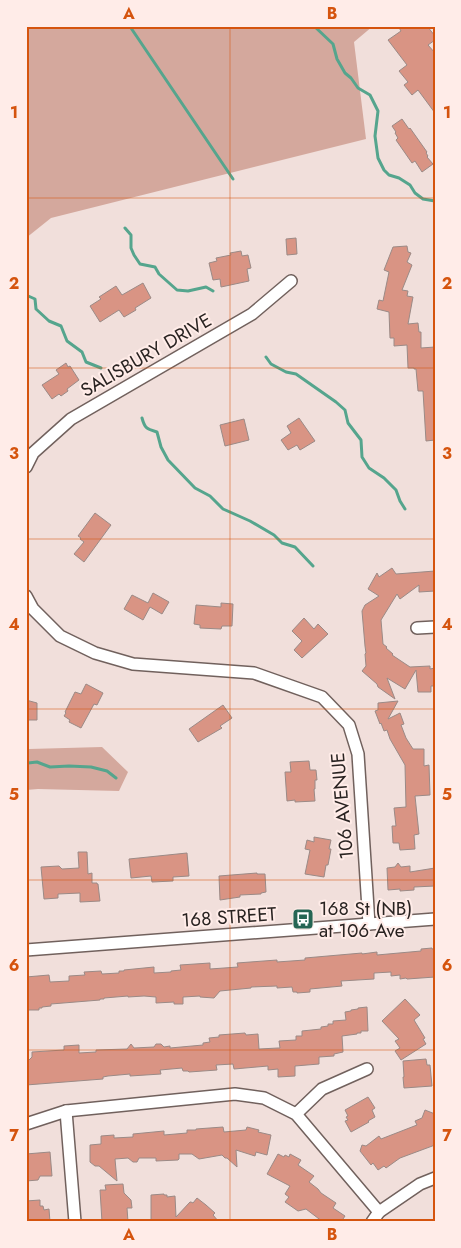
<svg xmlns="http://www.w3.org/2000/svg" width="461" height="1248" viewBox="0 0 461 1248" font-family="Jost,sans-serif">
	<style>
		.green { fill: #d4a89d }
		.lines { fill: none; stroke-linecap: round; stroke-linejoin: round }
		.stream { stroke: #55a58d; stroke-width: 3 }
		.building { fill: #d99484; stroke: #9b8a86 }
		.minor-casing { stroke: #71615d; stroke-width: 14 }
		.minor { stroke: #fff; stroke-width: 11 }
		.grid { fill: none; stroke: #d5540e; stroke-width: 1; stroke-opacity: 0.55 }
		.labels { text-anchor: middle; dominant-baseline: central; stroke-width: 4; stroke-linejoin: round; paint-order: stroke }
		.street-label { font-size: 19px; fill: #292321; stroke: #ffece8 }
		.poi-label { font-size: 19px; fill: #292321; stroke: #ffece8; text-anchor: start }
		.neatline { fill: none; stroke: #d5540e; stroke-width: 2 }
		.grid-label { font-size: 16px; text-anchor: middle; font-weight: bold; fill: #d5540e }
	</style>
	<rect width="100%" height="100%" fill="#f1dfdb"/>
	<!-- green -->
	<g class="green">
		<path d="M26 26H373L354 42 366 139 51 218 26 238Z"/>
		<path d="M102 747 128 772 119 791 38 789 26 790V748L29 749Z"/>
	</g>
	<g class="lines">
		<!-- stream -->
		<g class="stream">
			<path d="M127 26 131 28 233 179"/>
			<path d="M314 26 333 44 337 59 345 73 351 78 358 88 370 95 378 111 375 136 378 158 384 170 389 175 399 178 410 185 415 193 423 199 435 201"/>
			<path d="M125 228 131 235V248L134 255 140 264 155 267 159 274 177 290 188 291 206 287 213 291"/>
			<path d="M26 295 35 299 36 309 49 321 61 326 67 341 82 352 86 362 101 368"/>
			<path d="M266 357 271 364 286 372 296 374 336 402 345 410 348 423 361 440 362 457 369 468 384 478 396 490 400 501 405 509"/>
			<path d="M142 418C145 429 147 429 157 432L161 447 168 460 195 488 210 496 223 509 250 521 274 535 282 543 295 547 313 566"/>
			<path d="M26 762 28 763 37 762 50 767 69 766 91 767 107 771 116 778"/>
		</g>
	</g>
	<!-- building -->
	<g class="building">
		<path d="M398 26H427L435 36V40L428 45 435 53V113L418 90 412 95 404 85 408 82 399 71 407 65 388 40 401 31Z"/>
		<path d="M402 119 409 129 410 128 427 152 426 153 428 156 427 157 433 164 422 172 415 161 412 163 396 140 398 138 395 133 396 132 392 126Z"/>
		<path d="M296 238 297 254 287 255 286 239Z"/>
		<path d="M407 246 408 252 411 253 407 262 412 265 402 290 408 291 407 296 413 297 408 324 418 323 419 332H421V348L435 347V440L426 441 423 391H418L416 369H414V368H408L407 345 394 346V338H390L389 312 377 309 379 300 383 301 389 272 384 270 393 247Z"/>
		<path d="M241 251 242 256 248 255 251 268 247 269 249 281 221 287 220 279 213 280 209 263 217 261 216 258 231 255 230 253Z"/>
		<path d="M143 283 151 298 135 308 136 310 124 317 119 310 100 322 90 306 101 299 99 297 116 286 122 295Z"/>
		<path d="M66 363 68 367 70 366 79 380 67 389 68 391 61 396 59 394 52 399 42 385 59 374 56 370Z"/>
		<path d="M299 418 315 441 300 450 297 445 288 450 281 440 291 433 287 426Z"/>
		<path d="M244 419 249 440 225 446 220 425Z"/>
		<path d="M95 513 111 525 84 562 74 554 84 542 80 539 81 538 78 536Z"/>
		<path d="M392 568 396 574 435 571V591L419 592V585L400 599 397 594 381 620 383 644 387 647 386 648 393 654 392 655 410 667 430 666V669L435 668V686H431V692H418L416 670 405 689 387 678 395 699 378 687 377 684 362 671 366 666 365 654 366 653 365 646 362 611 365 605 379 596 368 589 377 573 379 577Z"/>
		<path d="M153 593 169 602 162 614 150 607 143 620 124 609 132 595 148 603Z"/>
		<path d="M221 603 233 604 232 626H222L221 629 200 628V625L194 624 196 605 221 607Z"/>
		<path d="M304 618 314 629 318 624 328 634 302 658 294 650 302 641 292 631Z"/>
		<path d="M86 684 103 693 97 705 94 704 81 728 69 722 70 720 64 716 66 713 65 712 75 692 81 694Z"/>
		<path d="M26 700 37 703V720H26Z"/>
		<path d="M398 701 388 719 400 713 404 724 401 725 406 738 413 749H424V766L429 765 430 795 415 796 419 834 414 835 415 849 400 850 399 843H393L392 826H396L394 808 406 807 405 765 390 739 387 730 384 731 381 723 380 724 375 711 378 710V703Z"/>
		<path d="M223 705 232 718 220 726 222 728 198 742 189 729Z"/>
		<path d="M309 761 310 770H316L317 780H315V789H314L315 801 295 802V800L287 801 285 772H291L290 762Z"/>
		<path d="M314 837 331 840 329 849H331L328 865H326L324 877 305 874 310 850 305 849 307 840 314 842Z"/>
		<path d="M78 852H87L88 874 92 873V883H97V884H98L100 901 80 902V893L58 894V898L44 899 41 867 59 866 62 869 79 868Z"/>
		<path d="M187 853 189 876 173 877V881L152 882 151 876 131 878 129 859Z"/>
		<path d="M398 863 401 867 410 866V872L435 868V886L414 887V890L400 891V889L388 890 387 868 395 867Z"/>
		<path d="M257 873V874H265L266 892 261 893V894L240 895V897L220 900 219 876Z"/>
		<path d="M432 948V949H435V977L407 979 406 978 400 979V975L391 976V972L374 973V979L341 981 342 986 310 989V992L297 993V992H293L292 987 277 988V986L251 987V988L220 991 214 998 200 997V996L183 997V1004H174V1002L156 1003V997L144 996 128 997V996L104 998V999H100V1000L51 1004V1006L42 1007V1008H39V1010H26V977L49 975 50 982 69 981V976L85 975 84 972 101 971 102 974 119 973V971H124V970L154 967V973L171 972V971L181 970 180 965 210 963V969L238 967 237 963 277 960V962L305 960V958L362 953V954L377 952V955L421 951V949Z"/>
		<path d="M405 999 420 1015 414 1020 425 1038 423 1039 426 1044 401 1060 395 1051 400 1048 395 1041 399 1039 382 1021Z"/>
		<path d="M367 1007 368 1031H361V1033H357V1034L342 1036 343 1052 334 1054V1056L319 1057V1064L295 1066V1076L278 1077V1069L268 1070V1066L234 1069 233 1064 216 1065 217 1070 189 1072 188 1071H183L182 1068 160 1070 161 1074 130 1076V1074L108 1076 103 1077V1079L26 1085V1063L32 1057V1052L64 1050V1046L79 1045V1053L96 1052V1050L127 1049 131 1044 134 1048 154 1047 156 1044H161L164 1047 170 1046V1048L203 1045V1043L210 1042 209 1038 219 1037V1035L245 1033 246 1035 258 1034 259 1049 278 1048H280L279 1041 296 1040V1036H302V1031L321 1029V1027L328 1026V1024H333V1021L346 1020 345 1012 351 1011V1010L358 1009V1008Z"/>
		<path d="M426 1059 427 1065H430L432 1086 404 1088 403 1077H404L403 1061Z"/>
		<path d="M368 1097 375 1108 372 1110 375 1117 368 1121 369 1122 351 1132 345 1121 348 1120 346 1117 348 1116 345 1110Z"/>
		<path d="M425 1110 435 1114V1145L400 1158 386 1168 384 1166 378 1170 373 1163 371 1165 360 1151 362 1145 366 1146 379 1136 381 1139 417 1125 415 1121 422 1118Z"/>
		<path d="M223 1127 224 1132 246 1130 247 1127 259 1130 258 1132 271 1135 267 1155 256 1152 255 1156 236 1150 237 1167 227 1158H225L222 1155 199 1159 192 1154H179V1159L178 1160 156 1161V1158H139L137 1162H133L128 1158 115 1159 117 1181 99 1166H95L90 1162V1145L101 1144V1136L114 1135V1138L133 1137V1134L164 1131V1135L187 1133V1130H196V1129Z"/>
		<path d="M50 1152 52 1176H40L38 1180 26 1181V1154Z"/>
		<path d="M278 1154 284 1157 285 1155 289 1157 290 1154 301 1160 298 1165 314 1176 309 1182 318 1189 321 1193 336 1203 333 1208 345 1216 341 1222H323L306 1209 298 1211 285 1202 289 1197 285 1194 290 1186 267 1174Z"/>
		<path d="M123 1184 124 1193 131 1200 132 1208H127L128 1222H102L100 1190H106L105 1185Z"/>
		<path d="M164 1194V1195H167V1197L175 1196 176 1217 190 1202H191L193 1203 197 1198 206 1205 215 1213 213 1215 219 1222H151V1195Z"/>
		<path d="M40 1200V1206H43L44 1210 49 1209 50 1222H26V1201Z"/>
	</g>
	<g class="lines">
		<!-- minor casing -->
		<g class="minor-casing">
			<g id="minor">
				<path d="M26 467 33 453 71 419 252 314 291 281"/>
				<path d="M26 596 33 609 60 636 95 653 133 664 254 673 322 697 349 725 358 754 369 924"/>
				<path d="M417 628 435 627"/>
				<path d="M26 950 435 919"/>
				<path d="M66 1111 75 1222"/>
				<path d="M296 1114 322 1089 367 1069"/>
				<path d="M26 1124 66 1111 235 1094 264 1098 296 1114 379 1212"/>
				<path d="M372 1222 379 1212 420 1184 435 1178"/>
			</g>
		</g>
		<!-- minor -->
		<use href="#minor" class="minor"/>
	</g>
	<!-- grid -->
	<path class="grid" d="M230 26V1222M26 198H435M26 368H435M26 539H435M26 709H435M26 880H435M26 1050H435"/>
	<!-- icons -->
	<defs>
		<g id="bus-square" transform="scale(1.125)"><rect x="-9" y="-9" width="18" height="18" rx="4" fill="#256553" stroke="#ffece8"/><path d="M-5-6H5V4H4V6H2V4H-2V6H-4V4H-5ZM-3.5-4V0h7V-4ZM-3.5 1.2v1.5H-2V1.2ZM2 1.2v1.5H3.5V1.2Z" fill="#fff"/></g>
	</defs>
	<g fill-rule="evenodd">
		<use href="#bus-square" x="303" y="919"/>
	</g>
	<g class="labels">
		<!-- street labels -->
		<g class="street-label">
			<text transform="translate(146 355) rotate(-30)">SALISBURY DRIVE</text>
			<text transform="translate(342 806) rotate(-95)">106 AVENUE</text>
			<text transform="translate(229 917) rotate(-4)">168 STREET</text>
		</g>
		<!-- poi labels -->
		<g class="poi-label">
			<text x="319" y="908">168 St (NB)<tspan x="319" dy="22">at 106 Ave</tspan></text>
		</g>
	</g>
	<!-- border -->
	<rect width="461" height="1248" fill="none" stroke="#ffece8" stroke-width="55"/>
	<rect x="28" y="28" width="406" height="1192" class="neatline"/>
	<g class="grid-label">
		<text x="129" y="19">A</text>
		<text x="332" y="19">B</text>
		<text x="14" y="118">1</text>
		<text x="447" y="118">1</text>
		<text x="14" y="289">2</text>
		<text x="447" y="289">2</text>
		<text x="14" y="459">3</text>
		<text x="447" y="459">3</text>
		<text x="14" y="630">4</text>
		<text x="447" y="630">4</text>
		<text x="14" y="800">5</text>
		<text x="447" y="800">5</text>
		<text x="14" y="971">6</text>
		<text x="447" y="971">6</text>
		<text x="14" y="1141">7</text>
		<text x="447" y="1141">7</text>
		<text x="129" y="1240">A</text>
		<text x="332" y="1240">B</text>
	</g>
</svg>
